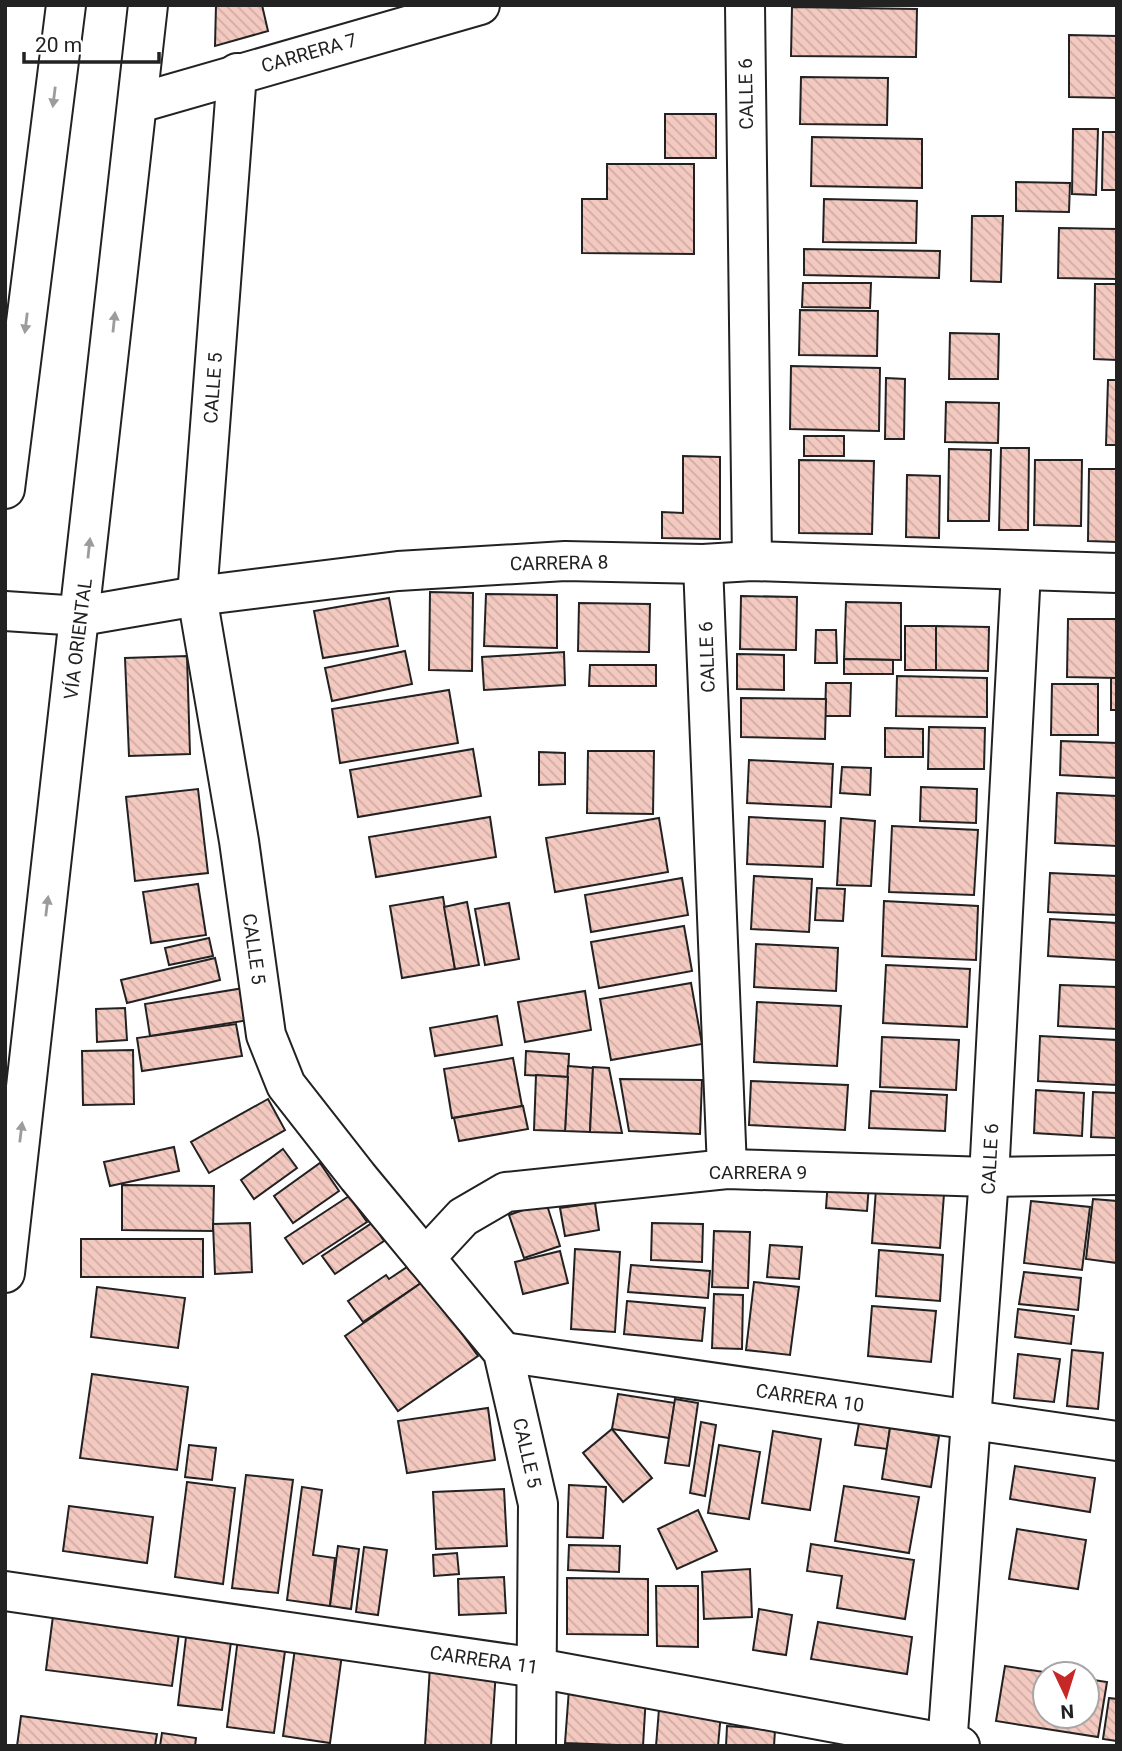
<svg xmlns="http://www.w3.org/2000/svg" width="1122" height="1751" viewBox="0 0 1122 1751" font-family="Roboto,sans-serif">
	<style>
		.building { fill: url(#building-back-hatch); stroke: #222; stroke-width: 2 }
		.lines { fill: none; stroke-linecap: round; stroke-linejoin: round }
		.street-casing { stroke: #222; stroke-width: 42 }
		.secondary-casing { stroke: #222; stroke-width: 42 }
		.highway-casing { stroke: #222; stroke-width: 42 }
		.street { stroke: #fff; stroke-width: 38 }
		.secondary { stroke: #fff; stroke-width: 38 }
		.highway { stroke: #fff; stroke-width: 38 }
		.oneway { fill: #9c9c9c }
		.labels { text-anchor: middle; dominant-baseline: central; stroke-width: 5; stroke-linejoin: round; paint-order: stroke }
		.street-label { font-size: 19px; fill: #222; stroke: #fff }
	</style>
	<defs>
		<pattern id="building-back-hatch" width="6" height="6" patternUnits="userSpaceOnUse" patternTransform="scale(1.75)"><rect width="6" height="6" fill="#f3c9c0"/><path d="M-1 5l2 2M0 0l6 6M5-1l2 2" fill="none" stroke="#d0aca5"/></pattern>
	</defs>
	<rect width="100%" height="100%" fill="#fff"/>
	<!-- building -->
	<g class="building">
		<path d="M216 5H262L268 31 215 46Z"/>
		<path d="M792 7 917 9 916 57 791 56Z"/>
		<path d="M1069 35 1117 36V98L1069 97Z"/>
		<path d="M801 77 888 78 887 125 800 124Z"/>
		<rect x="665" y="114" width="51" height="44"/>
		<path d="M1073 129H1098L1096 195 1072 194Z"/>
		<path d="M1103 132H1117V190H1102Z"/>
		<path d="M812 137 922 139V188L811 186Z"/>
		<path d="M607 164H694V254L582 253V199H607Z"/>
		<path d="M1016 182 1070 183 1069 212 1016 211Z"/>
		<path d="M824 199 917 201 916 243 823 242Z"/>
		<path d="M972 216H1003L1001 282 971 281Z"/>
		<path d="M1059 228 1117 229V279L1058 278Z"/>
		<path d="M804 249 940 251 939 278 804 275Z"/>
		<path d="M803 283H871L870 308 802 307Z"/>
		<path d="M1095 284H1117V360L1094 359Z"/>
		<path d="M800 310 878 311 877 356 799 355Z"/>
		<path d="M950 333 999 334 998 379H949Z"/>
		<path d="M791 366 880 368 879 431 790 429Z"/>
		<path d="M886 378 905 379 904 439H885Z"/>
		<path d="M1108 380H1117V445H1106Z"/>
		<path d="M946 402 999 403 998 443 945 442Z"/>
		<rect x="804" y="436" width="40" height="20"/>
		<path d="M1001 448H1029L1028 530H999Z"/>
		<path d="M949 449 991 450 989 521H948Z"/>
		<path d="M683 456 720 457V539L662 538V512L683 513Z"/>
		<path d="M799 460 874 461 872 534 799 533Z"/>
		<path d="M1035 460H1082L1081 526 1034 525Z"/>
		<path d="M1089 469H1117V542L1088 541Z"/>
		<path d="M907 475 940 476 939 538 906 537Z"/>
		<path d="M430 592 473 593 472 671 429 670Z"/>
		<path d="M486 594 557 595V648L484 646Z"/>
		<path d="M741 596 797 597 796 650 740 649Z"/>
		<path d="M389 598 398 646 323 658 314 611Z"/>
		<path d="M846 602 901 603V660L844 659Z"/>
		<path d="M579 603 650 604 649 652 578 651Z"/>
		<path d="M1068 619H1117V678L1067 677Z"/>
		<rect x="905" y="626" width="31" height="44"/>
		<path d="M936 626 989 627 988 671 936 670Z"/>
		<path d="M816 630H836L837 663H815Z"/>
		<path d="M405 651 412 684 332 701 325 668Z"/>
		<path d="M564 652 565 685 484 690 482 657Z"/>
		<path d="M737 654 784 655V690L737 689Z"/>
		<path d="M187 656 190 754 129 756 125 658Z"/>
		<path d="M844 659 893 660V674H844Z"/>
		<path d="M590 665H656V686H589Z"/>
		<path d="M897 676 987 678V717L896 716Z"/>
		<rect x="1111" y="678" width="6" height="32"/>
		<path d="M826 683H851L850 716H825Z"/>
		<path d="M1052 684H1098V735H1051Z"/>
		<path d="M449 690 458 743 340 763 332 709Z"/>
		<path d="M741 698 826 699 825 739 741 737Z"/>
		<path d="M929 727 985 728 984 769H928Z"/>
		<path d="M885 728 923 729V757H885Z"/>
		<path d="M1061 741 1117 743V778L1060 775Z"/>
		<path d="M473 749 481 796 358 817 350 770Z"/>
		<path d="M588 751H654L653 814 587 813Z"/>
		<path d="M539 752 565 753V784L539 785Z"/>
		<path d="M749 760 833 764 831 807 747 803Z"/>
		<path d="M842 767 871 768 870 795 840 793Z"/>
		<path d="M921 787 977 789 976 823 920 821Z"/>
		<path d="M198 789 208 873 135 881 126 797Z"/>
		<path d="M1057 793 1117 796V846L1055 843Z"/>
		<path d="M490 817 496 857 376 877 369 837Z"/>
		<path d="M749 817 825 821 823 867 747 864Z"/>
		<path d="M659 818 668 872 555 892 546 838Z"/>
		<path d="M841 818 875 821 871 886 837 885Z"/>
		<path d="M892 826 978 830 974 895 889 892Z"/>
		<path d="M1050 873 1117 876V915L1048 912Z"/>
		<path d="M754 876 812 879 809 932 751 929Z"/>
		<path d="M682 878 688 915 591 932 585 895Z"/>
		<path d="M198 884 206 935 151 943 143 892Z"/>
		<path d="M817 888 845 889 843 921 815 920Z"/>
		<path d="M443 897 455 969 402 978 390 906Z"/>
		<path d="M884 901 978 906 976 960 882 956Z"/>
		<path d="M467 902 479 965 455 969 444 907Z"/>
		<path d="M509 903 519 959 485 965 475 909Z"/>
		<path d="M1050 919 1117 923V960L1048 956Z"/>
		<path d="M684 926 692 971 599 988 591 942Z"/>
		<path d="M209 938 213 956 169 965 165 948Z"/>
		<path d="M756 944 838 948 836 991 754 987Z"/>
		<path d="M215 958 220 980 127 1003 121 980Z"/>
		<path d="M886 965 970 969 967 1027 883 1023Z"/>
		<path d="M691 983 702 1044 611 1060 600 999Z"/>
		<path d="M1060 985 1117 987V1029L1058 1026Z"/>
		<path d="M244 988 249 1020 150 1036 145 1004Z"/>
		<path d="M585 991 591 1030 525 1042 518 1002Z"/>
		<path d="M757 1002 841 1006 837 1066 754 1062Z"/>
		<path d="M125 1008 127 1040 97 1042 96 1009Z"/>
		<path d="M497 1016 502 1045 435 1056 430 1028Z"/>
		<path d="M236 1024 242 1056 142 1071 137 1038Z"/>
		<path d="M1040 1036 1117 1040V1085L1038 1081Z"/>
		<path d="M882 1037 959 1040 956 1090 880 1087Z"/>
		<path d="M133 1050 134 1104 83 1105 82 1051Z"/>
		<path d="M526 1051 569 1054 568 1077 525 1075Z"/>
		<path d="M513 1058 522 1106 452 1118 444 1069Z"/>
		<path d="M568 1066 593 1068 590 1132 565 1131Z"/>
		<path d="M593 1067 609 1068 622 1133 590 1132Z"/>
		<path d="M536 1075 568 1077 565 1131 534 1130Z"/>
		<path d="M620 1079 702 1080 700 1134 629 1131Z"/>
		<path d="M751 1081 848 1085 845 1130 749 1125Z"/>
		<path d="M1036 1090 1084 1093 1082 1136 1034 1133Z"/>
		<path d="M871 1091 947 1095 945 1131 869 1128Z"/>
		<path d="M1093 1092 1117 1093V1138L1091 1137Z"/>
		<path d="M268 1099 285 1130 209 1173 191 1142Z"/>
		<path d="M523 1106 528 1129 459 1141 454 1118Z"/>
		<path d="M174 1147 179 1171 110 1186 104 1162Z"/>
		<path d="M283 1149 297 1168 254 1199 241 1180Z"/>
		<path d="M320 1163 339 1191 293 1223 274 1196Z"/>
		<path d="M828 1180 869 1184 867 1211 826 1208Z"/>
		<path d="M122 1185 214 1186 213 1231 122 1230Z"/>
		<path d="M876 1189 944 1194 940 1248 872 1243Z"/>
		<path d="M349 1196 367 1222 303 1264 285 1238Z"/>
		<path d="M1093 1199 1117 1201V1263L1086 1259Z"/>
		<path d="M1031 1201 1090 1207 1082 1270 1024 1263Z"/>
		<path d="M546 1202 560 1246 524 1258 509 1215Z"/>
		<path d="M595 1203 599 1230 565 1236 560 1208Z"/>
		<path d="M250 1223 252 1272 215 1274 213 1224Z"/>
		<path d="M372 1223 384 1241 335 1274 322 1256Z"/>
		<path d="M652 1223 703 1224 702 1262 651 1260Z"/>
		<path d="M714 1231 750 1232 748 1288 712 1287Z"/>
		<rect x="81" y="1239" width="122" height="38"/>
		<path d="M770 1245 802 1247 799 1279 767 1277Z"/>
		<path d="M575 1249 620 1252 615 1332 571 1329Z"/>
		<path d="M879 1250 943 1255 940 1301 876 1296Z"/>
		<path d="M560 1251 568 1283 523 1294 515 1262Z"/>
		<path d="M413 1263 424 1281 363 1322 348 1301 386 1275 389 1279Z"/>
		<path d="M631 1265 710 1271 708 1298 628 1292Z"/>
		<path d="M1024 1272 1081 1278 1078 1310 1019 1304Z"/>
		<path d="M424 1281 478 1356 398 1411 345 1336Z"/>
		<path d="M754 1282 799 1287 790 1355 746 1350Z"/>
		<path d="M97 1287 185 1298 178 1348 91 1337Z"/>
		<path d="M714 1294 743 1295 742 1349 712 1348Z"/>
		<path d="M627 1301 705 1308 702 1341 624 1334Z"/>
		<path d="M872 1306 936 1311 931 1362 868 1356Z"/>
		<path d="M1018 1309 1074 1316 1071 1344 1015 1337Z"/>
		<path d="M1072 1350 1103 1353 1098 1409 1067 1406Z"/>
		<path d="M1018 1354 1060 1359 1054 1402 1014 1398Z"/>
		<path d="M92 1374 188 1387 177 1470 80 1458Z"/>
		<path d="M618 1394 675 1403 669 1438 612 1429Z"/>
		<path d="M675 1399 698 1403 689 1466 665 1463Z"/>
		<path d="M488 1408 495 1460 407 1473 398 1421Z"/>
		<path d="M701 1422 716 1425 705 1496 690 1493Z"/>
		<path d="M859 1423 890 1428 887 1449 855 1445Z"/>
		<path d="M890 1428 939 1436 931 1487 882 1479Z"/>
		<path d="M612 1429 652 1478 623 1502 583 1453Z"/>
		<path d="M773 1431 821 1439 810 1510 762 1503Z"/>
		<path d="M189 1445 216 1448 212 1480 185 1477Z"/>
		<path d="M719 1445 760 1452 749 1519 708 1513Z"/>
		<path d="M1015 1466 1095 1478 1090 1512 1010 1499Z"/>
		<path d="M246 1475 293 1480 278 1593 232 1588Z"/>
		<path d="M187 1482 235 1488 223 1584 175 1577Z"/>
		<path d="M569 1485 606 1487 603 1538 567 1537Z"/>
		<path d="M844 1486 919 1497 909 1553 835 1541Z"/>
		<path d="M302 1487 322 1490 313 1555 335 1558 330 1606 287 1600Z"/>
		<path d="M504 1489 507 1546 436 1549 433 1492Z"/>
		<path d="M69 1506 153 1517 147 1563 63 1551Z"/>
		<path d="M698 1510 717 1551 677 1569 658 1529Z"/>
		<path d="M1017 1529 1086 1540 1078 1589 1009 1579Z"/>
		<path d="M811 1544 914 1560 905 1619 837 1608 842 1576 807 1571Z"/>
		<path d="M569 1545 620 1546 619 1572 568 1570Z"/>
		<path d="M338 1546 359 1549 351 1609 330 1606Z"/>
		<path d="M364 1547 387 1550 378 1615 356 1612Z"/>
		<path d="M457 1553 459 1574 434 1576 433 1555Z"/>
		<path d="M750 1569 752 1617 704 1619 702 1572Z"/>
		<path d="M504 1577 506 1613 459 1615 458 1579Z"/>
		<path d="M567 1578 648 1579V1635L567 1634Z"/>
		<path d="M656 1586H698V1647L657 1646Z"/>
		<path d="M759 1609 792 1615 786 1655 753 1650Z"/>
		<path d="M53 1616 179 1633 172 1686 46 1670Z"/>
		<path d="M818 1622 912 1637 907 1674 811 1659Z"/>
		<path d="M239 1630 287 1636 274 1733 227 1727Z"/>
		<path d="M186 1637 231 1642 222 1710 178 1705Z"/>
		<path d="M296 1641 343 1647 330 1743 283 1736Z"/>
		<path d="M430 1666 496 1670 491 1746H425Z"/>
		<path d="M1005 1666 1057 1674H1045V1716H1087V1679L1107 1682 1098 1737 996 1721Z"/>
		<path d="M569 1689 646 1695 643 1746 565 1743Z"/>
		<path d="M1109 1698 1117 1699V1741L1103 1739Z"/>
		<path d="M659 1709 721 1713 718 1746H656Z"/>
		<path d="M21 1716 157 1734 155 1746H17Z"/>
		<path d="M727 1726 775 1730 774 1746H726Z"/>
		<path d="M162 1733 196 1738 195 1746H160Z"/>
	</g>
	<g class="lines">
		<!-- street casing -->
		<g class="street-casing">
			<g id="street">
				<path d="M745 5 752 561"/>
				<path d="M237 73 197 596 239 841 266 1035 286 1085 358 1177 503 1352 538 1504 536 1746"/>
				<path d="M139 103 480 5"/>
				<path d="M703 564 727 1169"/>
				<path d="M425 1258 463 1217 506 1192 727 1169 989 1177 1117 1175"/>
				<path d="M503 1352 1117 1441"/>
				<path d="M5 1591 537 1668 960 1746"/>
				<path d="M947 1746 989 1177 1021 571"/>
			</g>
		</g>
		<!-- secondary casing -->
		<g class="secondary-casing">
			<path id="secondary" d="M5 611 81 616 197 596 398 571 565 561 703 564 752 561 1117 573"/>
		</g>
		<!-- highway casing -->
		<g class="highway-casing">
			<g id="highway">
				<path d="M5 489 66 5"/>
				<path d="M5 1273 148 5"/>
			</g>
		</g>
		<!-- street -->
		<use href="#street" class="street"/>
		<!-- secondary -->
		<use href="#secondary" class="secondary"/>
		<!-- highway -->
		<use href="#highway" class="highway"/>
	</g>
	<!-- one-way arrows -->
	<defs><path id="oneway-solid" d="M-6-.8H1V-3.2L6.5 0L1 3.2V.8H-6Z" transform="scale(1.75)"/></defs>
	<g class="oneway">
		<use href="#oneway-solid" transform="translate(54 97) rotate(97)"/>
		<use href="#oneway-solid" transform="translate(114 322) rotate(-84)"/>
		<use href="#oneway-solid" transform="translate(26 323) rotate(97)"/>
		<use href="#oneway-solid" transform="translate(89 548) rotate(-84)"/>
		<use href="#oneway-solid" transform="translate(47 906) rotate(-83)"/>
		<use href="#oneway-solid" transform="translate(21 1132) rotate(-83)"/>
	</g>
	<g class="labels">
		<!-- street labels -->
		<g class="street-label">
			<text transform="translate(309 53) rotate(-16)">CARRERA 7</text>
			<text transform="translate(746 94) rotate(-91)">CALLE 6</text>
			<text transform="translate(213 388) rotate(-86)">CALLE 5</text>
			<text transform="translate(559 563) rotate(-1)">CARRERA 8</text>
			<text transform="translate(78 639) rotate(-83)">VÍA ORIENTAL</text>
			<text transform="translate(707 657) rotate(-92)">CALLE 6</text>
			<text transform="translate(254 949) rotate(82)">CALLE 5</text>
			<text transform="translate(990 1159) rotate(-87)">CALLE 6</text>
			<text x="758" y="1172">CARRERA 9</text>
			<text transform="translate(810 1398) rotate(8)">CARRERA 10</text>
			<text transform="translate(527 1453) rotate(77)">CALLE 5</text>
			<text transform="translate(484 1660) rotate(8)">CARRERA 11</text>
		</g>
	</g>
	<!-- border -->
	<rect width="1122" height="1751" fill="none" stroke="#222222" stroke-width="14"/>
	<!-- north arrow -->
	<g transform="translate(1066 1695) rotate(176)"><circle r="33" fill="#ffffff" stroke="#a7a7a7" stroke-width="2"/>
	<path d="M0-5L12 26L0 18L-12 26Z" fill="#c62828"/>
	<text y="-10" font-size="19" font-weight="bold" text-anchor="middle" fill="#222222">N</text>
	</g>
	<!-- scale -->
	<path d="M24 52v10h135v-10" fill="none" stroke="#222222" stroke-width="3.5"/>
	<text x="35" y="52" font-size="21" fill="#222222" stroke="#ffffff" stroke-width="5" paint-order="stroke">20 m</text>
</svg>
